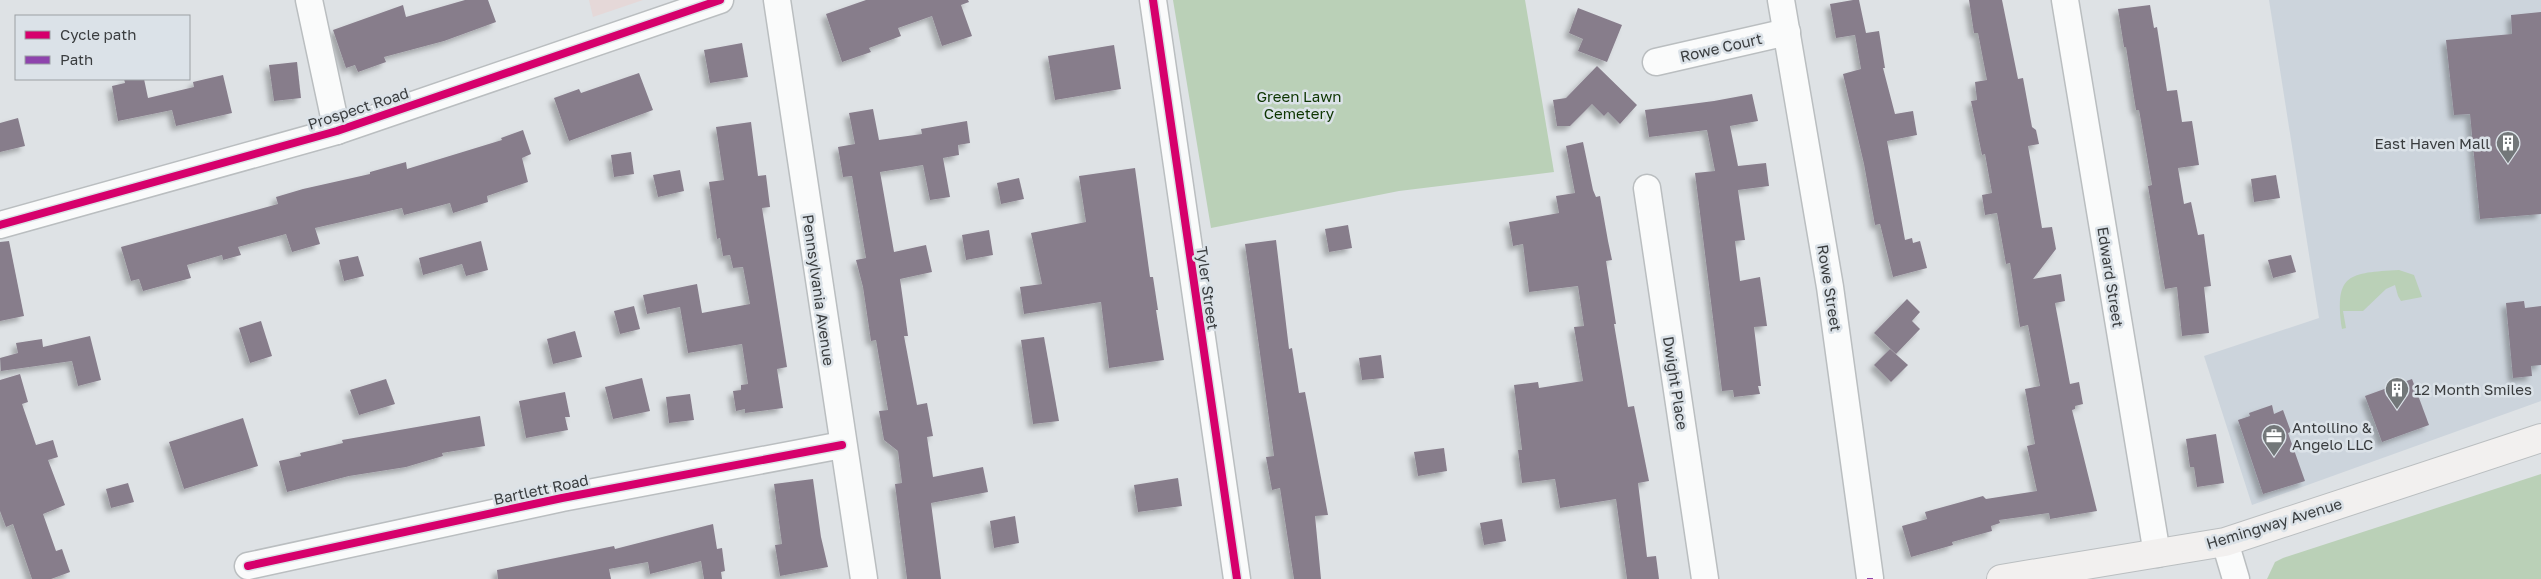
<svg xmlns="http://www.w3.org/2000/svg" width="2541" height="579" viewBox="0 0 2541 579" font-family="'Golos Text',sans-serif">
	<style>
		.built { fill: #ccd4dc }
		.education { fill: #e5d8d8 }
		.green { fill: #bad0b7 }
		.building { fill: #877d8b; filter: url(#shadow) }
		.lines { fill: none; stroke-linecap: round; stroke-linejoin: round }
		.minor-casing { stroke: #babec0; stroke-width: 29 }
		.secondary-casing { stroke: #babec0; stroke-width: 30 }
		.minor { stroke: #fafbfb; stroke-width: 26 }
		.secondary { stroke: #f2f0ef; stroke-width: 28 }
		.quiet { stroke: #8e44ad; stroke-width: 6; stroke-dasharray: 12 6; stroke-linecap: butt }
		.cycleway-casing { stroke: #dbe2e8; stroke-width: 11 }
		.cycleway { stroke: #d6006c; stroke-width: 8 }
		.labels { text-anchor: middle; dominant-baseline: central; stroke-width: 5; stroke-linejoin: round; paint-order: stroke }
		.street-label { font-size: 15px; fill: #3a3d3f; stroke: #dbe2e8 }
		.park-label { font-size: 15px; fill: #0d3500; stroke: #dbe2e8 }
		.poi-label { font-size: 15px; fill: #3a3d3f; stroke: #dbe2e8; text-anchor: start }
	</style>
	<defs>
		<filter id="shadow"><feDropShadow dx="-4.5" dy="4.5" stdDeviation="2.5" flood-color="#0004"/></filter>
	</defs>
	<rect width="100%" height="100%" fill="#dee2e5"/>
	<!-- built -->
	<path class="built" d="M2269 0H2541V401L2252 505 2204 356 2319 318Z"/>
	<!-- education -->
	<path class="education" d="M589 0H643L593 17Z"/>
	<!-- green -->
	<g class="green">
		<path d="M1173 0H1525L1554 172 1399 191 1211 228Z"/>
		<path d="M2399 270 2414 275 2422 297 2401 301 2398 296 2395 285 2386 289 2363 311H2343L2346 328 2342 329C2334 273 2349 273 2399 270Z"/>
		<path d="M2541 474V579H2267L2275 562 2283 558Z"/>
	</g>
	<!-- building -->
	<g class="building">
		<path d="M465 0H488L496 22 444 41 384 57 386 62 358 72 355 65 346 68 333 30 403 5 406 17Z"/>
		<path d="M866 0H968L969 2 961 5 972 36 942 46 932 16 898 28 901 36 869 48 871 52 842 62 826 14Z"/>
		<path d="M1853 0H1859L1866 33 1879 31 1885 68H1883L1895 114 1913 111 1917 135 1887 141 1905 240 1912 238 1913 243 1920 241 1927 268 1893 277 1880 224 1875 225 1864 164 1843 74 1861 69 1855 35 1861 34 1836 38 1830 4Z"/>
		<path d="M1969 0H2002L2018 79 2023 78 2032 127 2036 130 2039 144 2028 146 2032 169 2042 228 2052 227 2056 249 2033 279 2061 274 2065 301 2055 303 2070 384 2079 382 2083 404 2075 406V409L2072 410 2097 511 2050 519 2049 513 1999 520 2000 523 1991 526 1992 531 1952 542 1953 545 1911 557 1902 526 1927 519 1925 512 1983 496 1986 499 2037 491 2027 446 2035 444 2025 389 2040 386 2028 325 2020 327 2010 263 2006 264 1997 213 1985 215 1982 195 1992 193 1985 154 1982 155 1971 101 1977 100 1975 82 1987 80 1978 33H1974Z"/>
		<path d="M2150 5 2154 28 2157 27 2167 91 2177 90 2182 122 2192 121 2199 165 2178 168 2184 204 2191 202 2198 235 2204 234 2211 286 2204 287 2209 333 2182 336 2177 287 2165 289 2148 186 2152 185 2139 110H2136L2126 47H2124L2118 9Z"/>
		<path d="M1578 8 1622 25 1607 62 1578 51 1583 39 1569 33Z"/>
		<path d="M2541 12V214L2480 219 2470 114 2454 115 2446 40 2512 34 2511 15Z"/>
		<path d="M742 43 748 77 710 83 704 50Z"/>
		<path d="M1114 45 1121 89 1055 100 1048 56Z"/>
		<path d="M297 62 301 98 274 101 269 65Z"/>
		<path d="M1597 66 1637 105 1620 124 1608 112 1604 116 1592 104 1570 126H1557L1553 100 1566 98Z"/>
		<path d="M639 73 653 110 569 141 554 98 579 89 581 93Z"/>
		<path d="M223 75 232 113 176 126 172 110 118 121 112 86 125 83 124 79H144L148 98 194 87 193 82Z"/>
		<path d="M1752 94 1758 121 1730 126 1738 166 1766 163 1769 186 1738 190 1745 240 1735 241 1740 281 1760 277 1767 326 1754 327 1761 386H1758L1760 394 1734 397 1733 390 1722 391 1695 173 1715 171 1707 130 1649 137 1645 110 1714 101Z"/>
		<path d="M873 109 879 140 922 134 921 129 967 121 970 143 958 145 959 155 943 158 950 197 930 200 923 165 880 172 894 252 926 245 932 272 900 279 908 336H904L917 405 927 403 933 436 927 437 933 477 983 467 988 492 931 503 941 579H907L895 484 902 483 898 451 884 440 879 411 888 410 876 340 871 341 863 287 856 260 866 258 852 176 843 177 838 147 855 144 849 113Z"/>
		<path d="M18 118 25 146 0 152V123Z"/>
		<path d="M751 122 758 176 766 175 770 207 762 208 787 367 777 369 783 408 745 413V409L736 411 733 391 741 390V385L748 384 742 344 688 353 680 307 647 314 643 295 697 284 702 313 750 304 743 267 733 268 730 255 723 256 720 238 717 239 709 182 724 180 716 127Z"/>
		<path d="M523 130 531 154 522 158 528 182 487 196 488 202 453 213 450 203 404 215 402 208 315 228 320 244 292 252 286 234 238 247 241 255 223 260 222 255 187 265 191 278 143 291 139 279 131 281 121 247 278 204 276 197 303 189 370 174V172L406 162 407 169 502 140 501 138Z"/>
		<path d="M1583 142 1593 190 1596 197 1600 196 1608 241 1612 260 1606 261 1616 324H1614L1628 407 1634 406 1649 481 1638 483 1647 557 1656 556 1659 579H1627L1616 499 1560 508 1555 479 1522 483 1518 450H1522L1514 385 1538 382 1539 388 1583 381 1574 327 1584 326 1578 286 1529 292 1523 244 1513 246 1509 222 1559 213 1556 196 1575 193 1566 146Z"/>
		<path d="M631 152 634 174 614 177 611 155Z"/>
		<path d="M1135 168 1150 277H1153L1158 310H1156L1164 360 1109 368 1101 302 1024 314 1020 287 1042 284 1031 233 1086 222 1079 176Z"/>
		<path d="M680 170 684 191 658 197 653 175Z"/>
		<path d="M2276 175 2280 198 2254 202 2251 179Z"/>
		<path d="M1019 178 1024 199 1001 204 997 183Z"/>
		<path d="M1348 225 1352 248 1329 252 1325 229Z"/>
		<path d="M989 230 993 255 966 260 962 235Z"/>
		<path d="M1276 240 1289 349 1292 348 1299 393 1305 392 1328 515 1315 516 1321 579H1294L1280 488 1272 490 1266 457 1274 456 1245 244Z"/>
		<path d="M9 241 24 316 0 321V242Z"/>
		<path d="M481 241 488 270 466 276 462 264 423 275 419 258Z"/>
		<path d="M2291 255 2296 272 2273 278 2268 260Z"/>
		<path d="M358 256 364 276 344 281 339 260Z"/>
		<path d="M1907 299 1920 312 1912 321 1920 329 1896 354 1874 333Z"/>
		<path d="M2524 301 2525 308 2541 306V365L2531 366 2532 376 2513 378 2506 303Z"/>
		<path d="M634 306 640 329 620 334 614 311Z"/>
		<path d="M261 321 272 356 250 363 239 328Z"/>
		<path d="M575 331 582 357 553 364 547 339Z"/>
		<path d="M90 336 101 380 78 386 72 361 1 371 0 358 18 353 16 343 42 339 43 347Z"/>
		<path d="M1044 337 1059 421 1033 424 1021 340Z"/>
		<path d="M1890 349 1908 365 1891 382 1874 365Z"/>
		<path d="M1381 355 1384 378 1362 380 1359 358Z"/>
		<path d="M20 374 28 402 22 404 36 445 53 440 58 457 48 460 65 505 43 514 56 551 62 549 70 572 51 579H32L13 524 6 527 0 511V380Z"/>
		<path d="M642 378 650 411 613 419 605 387Z"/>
		<path d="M386 379 395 404 359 415 350 390Z"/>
		<path d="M2412 379 2429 425 2382 442 2365 396Z"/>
		<path d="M565 392 570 417H565L568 430 526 438 519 401Z"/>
		<path d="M690 394 694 420 669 423 666 397Z"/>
		<path d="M2272 405 2274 414 2283 410 2291 432 2288 433 2305 481 2263 494 2238 420 2250 416 2249 413Z"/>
		<path d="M480 416 485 446 442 453 443 456 406 467 349 476 287 492 279 461 301 456 300 453 343 443 342 440Z"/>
		<path d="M243 418 258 466 184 489 169 442Z"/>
		<path d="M2216 434 2224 483 2197 487 2194 467H2190L2186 439Z"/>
		<path d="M1444 448 1447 471 1418 476 1414 452Z"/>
		<path d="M1178 478 1182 506 1138 512 1134 485Z"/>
		<path d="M813 479 821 537 828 567 780 576 775 545 782 544 774 484Z"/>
		<path d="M128 483 134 502 111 508 106 489Z"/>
		<path d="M1015 516 1019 543 994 548 990 521Z"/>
		<path d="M1502 519 1506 541 1484 545 1480 523Z"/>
		<path d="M713 524 717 549 722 548 725 571 721 572 722 579H704L701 561 650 574 648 562 609 569 611 579H498L497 570 614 546 615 549Z"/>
	</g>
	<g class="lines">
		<!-- minor casing -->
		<g class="minor-casing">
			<g id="minor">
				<path d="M309 0 337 131"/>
				<path d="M777 0 864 579"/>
				<path d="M1153 0 1237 579"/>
				<path d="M1781 0 1830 287 1870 578"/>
				<path d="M2065 0 2157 554"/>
				<path d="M1656 62 1787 32"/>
				<path d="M1647 188 1705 579"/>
				<path d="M0 225 337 131 720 0"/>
				<path d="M2225 542 2236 579"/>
				<path d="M248 566 562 498 842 445"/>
			</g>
		</g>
		<!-- secondary casing -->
		<g class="secondary-casing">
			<path id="secondary" d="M2001 579 2225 542 2541 438"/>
		</g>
		<!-- minor -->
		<use href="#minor" class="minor"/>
		<!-- secondary -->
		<use href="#secondary" class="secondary"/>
		<!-- quiet -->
		<path class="quiet" d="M1870 578V579"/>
		<!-- cycleway casing -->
		<g class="cycleway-casing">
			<g id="cycleway">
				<path d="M1153 0 1237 579"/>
				<path d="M0 225 337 131 720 0"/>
				<path d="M248 566 562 498 842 445"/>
			</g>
		</g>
		<!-- cycleway -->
		<use href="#cycleway" class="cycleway"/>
	</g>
	<!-- icons -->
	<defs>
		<g id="building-pin" transform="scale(1.25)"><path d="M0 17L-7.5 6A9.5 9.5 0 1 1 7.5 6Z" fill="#737779" stroke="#dbe2e8"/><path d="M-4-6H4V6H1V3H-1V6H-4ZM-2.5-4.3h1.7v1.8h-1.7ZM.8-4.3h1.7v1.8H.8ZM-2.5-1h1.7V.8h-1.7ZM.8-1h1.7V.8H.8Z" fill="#fff"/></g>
		<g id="office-pin" transform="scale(1.25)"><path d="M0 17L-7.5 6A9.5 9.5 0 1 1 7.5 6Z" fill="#737779" stroke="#dbe2e8"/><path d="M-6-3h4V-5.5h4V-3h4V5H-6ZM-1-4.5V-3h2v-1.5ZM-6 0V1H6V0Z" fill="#fff"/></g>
	</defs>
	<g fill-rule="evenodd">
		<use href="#building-pin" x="2508" y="143"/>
		<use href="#building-pin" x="2397" y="389"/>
		<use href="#office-pin" x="2274" y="436"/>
	</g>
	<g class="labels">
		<!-- street labels -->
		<g class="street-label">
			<text transform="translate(1721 47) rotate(-13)">Rowe Court</text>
			<text transform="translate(358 108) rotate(-18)">Prospect Road</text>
			<text transform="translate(2111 277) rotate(81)">Edward Street</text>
			<text transform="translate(1208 288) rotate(82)">Tyler Street</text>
			<text transform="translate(1830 288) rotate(81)">Rowe Street</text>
			<text transform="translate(819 290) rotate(82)">Pennsylvania Avenue</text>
			<text transform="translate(1676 383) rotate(81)">Dwight Place</text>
			<text transform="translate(541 489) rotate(-12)">Bartlett Road</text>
			<text transform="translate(2274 523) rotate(-17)">Hemingway Avenue</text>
		</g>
		<!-- park labels -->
		<g class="park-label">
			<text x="1299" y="96">Green Lawn<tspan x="1299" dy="17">Cemetery</tspan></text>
		</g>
		<!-- poi labels -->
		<g class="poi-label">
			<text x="2490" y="143" text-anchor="end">East Haven Mall</text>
			<text x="2414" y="389">12 Month Smiles</text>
			<text x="2292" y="427">Antollino &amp;<tspan x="2292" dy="17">Angelo LLC</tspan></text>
		</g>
	</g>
	<!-- legend -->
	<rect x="15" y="15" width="175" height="65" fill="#dbe2e8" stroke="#9ba0a4"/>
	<rect x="25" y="31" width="25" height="8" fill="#d6006c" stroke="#9ba0a4"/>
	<text x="60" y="40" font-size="15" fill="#3a3d3f">Cycle path</text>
	<rect x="25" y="56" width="25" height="8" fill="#8e44ad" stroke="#9ba0a4"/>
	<text x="60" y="65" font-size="15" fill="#3a3d3f">Path</text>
</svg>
